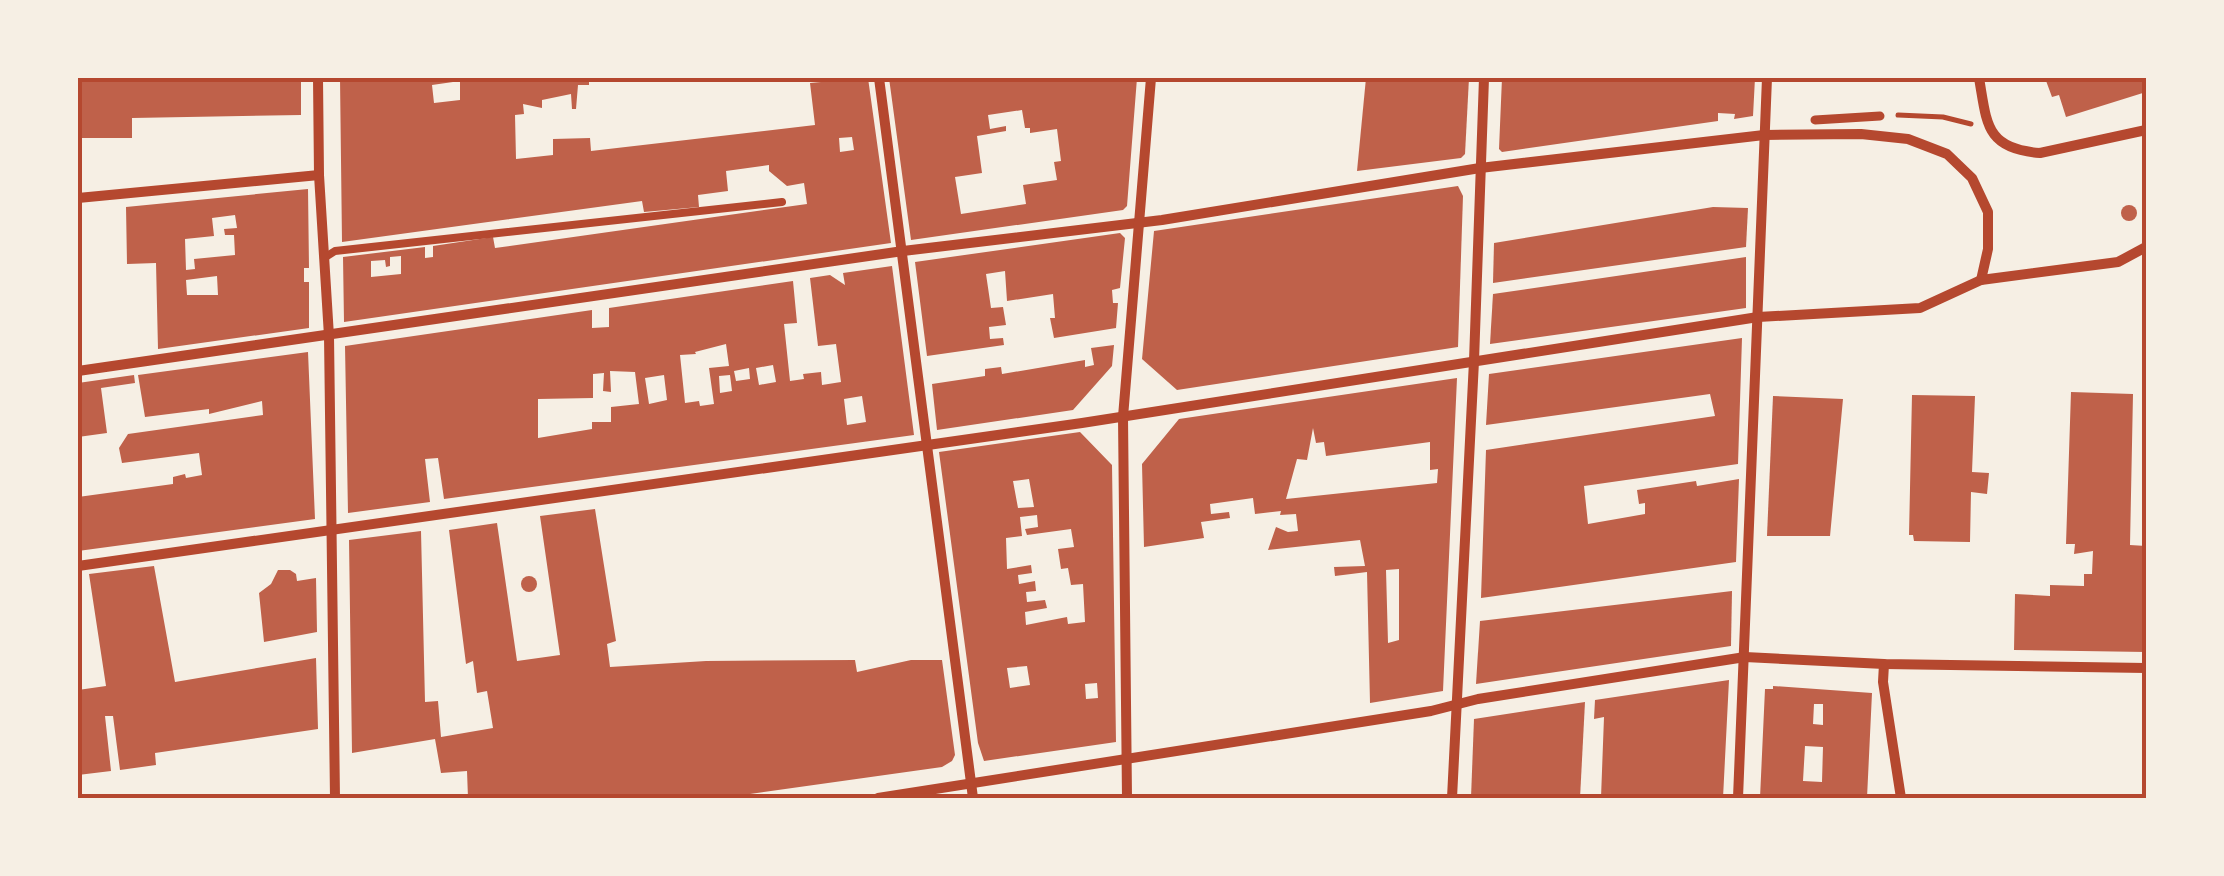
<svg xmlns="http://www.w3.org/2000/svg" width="2224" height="876" viewBox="0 0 2224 876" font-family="'Exo 2',sans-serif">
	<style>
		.building { fill: #bf614a; fill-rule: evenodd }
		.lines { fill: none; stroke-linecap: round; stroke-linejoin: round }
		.path { stroke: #b5482f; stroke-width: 5 }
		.service { stroke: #b5482f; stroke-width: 8 }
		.pedestrian { stroke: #b5482f; stroke-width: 9 }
		.minor { stroke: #b5482f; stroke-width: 10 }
		.neatline { fill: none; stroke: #b5482f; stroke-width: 4 }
	</style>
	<rect width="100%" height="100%" fill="#f6efe4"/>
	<!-- building -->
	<g class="building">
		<path d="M132 78H301V115L132 118V138H78V80H132Z"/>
		<path d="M340 78H599V80L589 81V85H578L576 109H572L571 94 542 100V108L523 104 524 114 515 115 516 159 553 155V139L590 138 591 151 815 125 810 83 821 82 820 78H868L891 243 344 322 343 257 425 247V258L433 257V246L493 237 495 248 807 204 804 183 787 186 769 171V165L726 171 728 191 698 195 699 207 644 212 642 201 342 242ZM460 81V100L434 103 432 85ZM852 137 854 150 840 152 839 138ZM401 256V274L371 277V261L385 260 386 267 390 266V257Z"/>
		<path d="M889 78H981L985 81 1002 78H1137L1127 206 1123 210 911 240ZM1022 110 1025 128H1030V133L1057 129 1061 161 1054 162 1057 180 1023 185 1026 204 961 214 955 177 982 173 977 136 1006 131V126L990 129 988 115Z"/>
		<path d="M1366 78H1469L1465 154 1461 158 1357 171Z"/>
		<path d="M1502 78H1552V82L1561 81V78H1755L1753 116 1734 119 1735 114 1718 113V121L1502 152 1499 149Z"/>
		<path d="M2045 78H2146V92L2066 117 2059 95 2052 97Z"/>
		<path d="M1458 186 1463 196 1458 347 1177 390 1142 359 1154 231Z"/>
		<path d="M308 189 309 268H304V282H309V328L158 349 156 263 127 264 126 207ZM235 215 237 228 224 229 225 235H234L235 255 194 259 195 269 186 270 185 239 214 236 212 218ZM217 276 218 295H187L186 280Z"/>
		<circle cx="2129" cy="213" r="8"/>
		<path d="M1713 207 1748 208 1746 247 1493 283 1494 243Z"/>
		<path d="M1120 233 1125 238 1120 288 1112 290 1113 303H1118L1116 328 1054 338 1050 318H1055L1053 294 1007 301 1005 271 986 274 991 308 1003 307 1006 325 989 327 990 339 1003 338 1004 345 927 356 915 262Z"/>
		<path d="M1746 257V308L1490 344 1493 294Z"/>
		<path d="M892 266 914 435 444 499 438 458 425 459 430 502 348 513 345 346 592 310V328L609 327V308L793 281 797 323 784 324 790 381 804 379 803 374 821 372 822 385 841 382 836 344 818 346 810 278 830 275 845 285 843 273ZM726 344 729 366 709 368 714 404 700 406 699 401 685 403 680 355 696 354 695 352ZM773 365 776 382 759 385 756 368ZM749 368 750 379 736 381 734 371ZM610 371 635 372 639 404 611 407V422H592V429L538 438V399L593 398V374L604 373 603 391 611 392ZM664 375 667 400 649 404 645 378ZM730 375 732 391 720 393 719 376ZM862 396 866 422 847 425 844 399Z"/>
		<path d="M1742 338 1738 464 1584 486 1588 524 1645 514V503L1639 504 1637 490 1696 481 1697 486 1739 479 1736 562 1481 598 1486 450 1715 416 1710 394 1486 425 1489 374Z"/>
		<path d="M1114 345 1112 366 1073 410 937 430 932 384 985 376V369L1001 367 1002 374 1085 360V367L1094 365 1091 348Z"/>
		<path d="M308 352 315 519 78 551V497L173 484V477L185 474 186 478 202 475 199 453 122 463 119 448 128 434 263 415 262 401 209 414V409L145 417 138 375Z"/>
		<path d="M134 375 135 383 101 388 107 433 78 437V383Z"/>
		<path d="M1457 378 1443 691 1370 703 1367 572 1335 576 1334 567 1365 566 1360 540 1268 550 1276 527 1288 532 1298 531 1296 514 1280 515 1281 511 1255 514 1253 498 1210 504 1211 514 1229 512 1230 518 1201 522 1204 538 1144 547 1142 464 1179 419ZM1313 428 1316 443 1324 442 1326 456 1430 442V470L1438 469 1437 483 1286 499 1297 459 1307 460ZM1399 569V640L1388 643 1386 570Z"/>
		<path d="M2071 392 2133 394 2130 545 2146 546V652L2014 650 2015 594 2050 596V585L2084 586V574H2092L2093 551 2074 554 2075 544H2066Z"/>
		<path d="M1912 395 1975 396 1972 472 1989 473 1987 494 1971 492 1970 542 1914 541 1913 535H1909Z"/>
		<path d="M1773 396 1843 399 1830 536H1767Z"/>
		<path d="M1080 432 1112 465 1116 742 984 761 978 743 939 452ZM1029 479 1034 507 1018 508 1013 481ZM1037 515 1038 527 1025 529 1027 535 1071 529 1074 547 1058 549 1061 569 1068 568 1071 585 1083 584 1085 622 1068 624 1067 617 1026 625 1025 612 1047 608 1045 600 1027 602 1026 592 1036 591 1035 581 1019 584 1018 575 1032 573 1031 565 1007 569 1006 538 1022 536 1020 517ZM1027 666 1030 685 1010 688 1007 668ZM1097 683 1098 698 1086 699 1085 684Z"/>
		<path d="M595 509 616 641 607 644 610 667 706 661 855 660 857 672 911 660H942L955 755 952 761 942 767 722 798H468L467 771 441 773 435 739 352 753 349 540 421 531 425 702 438 701 441 737 493 728 487 691 477 693 473 661 466 664 449 530 497 523 517 661 560 655 540 516Z"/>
		<path d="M154 566 175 682 316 658 318 729 155 753 156 765 120 770 113 716H105L111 771 78 775V690L106 686 89 574Z"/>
		<path d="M278 570H290L296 574 297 581 316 578 317 632 264 642 259 593 271 584Z"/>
		<circle cx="529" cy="584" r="8"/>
		<path d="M1732 591 1731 646 1476 684 1480 621Z"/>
		<path d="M1729 680 1723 798H1601L1604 717 1594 719 1595 700Z"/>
		<path d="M1773 686 1872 693 1867 798H1760L1765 689H1773ZM1814 704H1823V725L1813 724ZM1805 746 1823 747 1822 782 1803 781Z"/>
		<path d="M1585 702 1580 798H1471L1474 719Z"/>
	</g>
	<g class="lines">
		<!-- path -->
		<path class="path" d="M1898 115 1943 117 1971 124"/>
		<!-- service -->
		<path class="service" d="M324 258 335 251 782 202"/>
		<!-- pedestrian -->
		<path class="pedestrian" d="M1815 120 1880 116"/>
		<!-- minor -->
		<g class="minor">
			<path d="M318 78 319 175 329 336 335 798"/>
			<path d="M879 78 973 798"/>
			<path d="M1979 78C1987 123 1985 149 2040 153L2146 130"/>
			<path d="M78 198 319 175"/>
			<path d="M78 371 903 251 1162 220 1480 168 1764 135 1861 134 1908 139 1947 154 1972 178 1988 212V249L1981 280"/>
			<path d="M78 566 1082 423 1758 317 1920 308 1981 280 2118 262 2146 247"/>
			<path d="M1884 664 1883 682 1901 798"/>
			<path d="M878 798 1431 711 1478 699 1745 657 1884 664 2146 668"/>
			<path d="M1127 798 1123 417 1151 78"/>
			<path d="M1452 798 1474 361 1484 78"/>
			<path d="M1738 798 1767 78"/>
		</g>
	</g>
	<!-- border -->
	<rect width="2224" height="876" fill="none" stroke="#f6efe4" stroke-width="160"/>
	<rect x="80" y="80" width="2064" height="716" class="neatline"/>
</svg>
